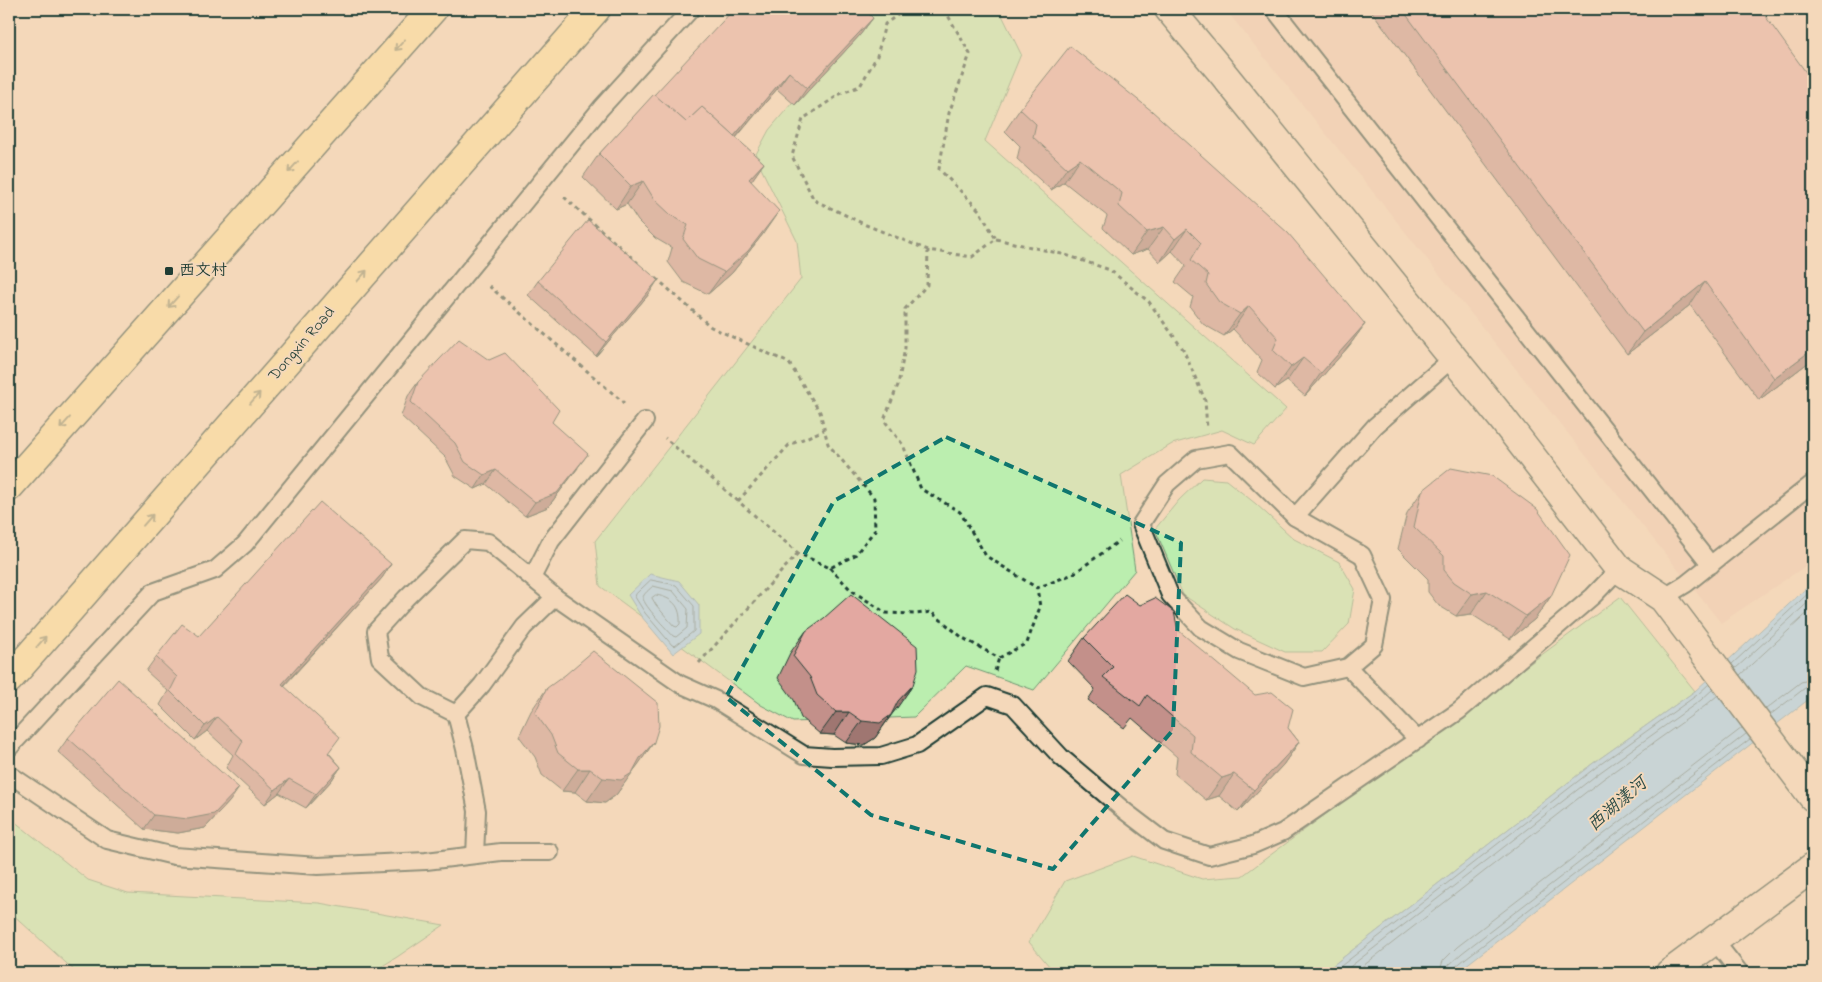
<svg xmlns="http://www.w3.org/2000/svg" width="1822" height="982" viewBox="0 0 1822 982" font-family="'Indie Flower','LXGW WenKai TC',sans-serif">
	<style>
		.built { fill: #efcab2 }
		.green { fill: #bbeeaf; stroke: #6d9672 }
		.water { fill: #96cff6; stroke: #6695a8 }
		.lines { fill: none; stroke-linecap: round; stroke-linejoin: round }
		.shore { stroke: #4f7782; stroke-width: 1 }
		.service-casing { stroke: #1f3d34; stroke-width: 20 }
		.minor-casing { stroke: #1f3d34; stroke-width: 31 }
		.primary-casing { stroke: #1f3d34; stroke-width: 31 }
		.path { stroke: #1f3d34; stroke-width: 3; stroke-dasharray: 4 4; stroke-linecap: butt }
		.service { stroke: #f4d8ba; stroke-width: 16 }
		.minor { stroke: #f4d8ba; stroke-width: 28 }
		.primary { stroke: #fdde96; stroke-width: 28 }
		.wall { fill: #c3908a; stroke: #1f3d34 }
		.shaded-wall { fill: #9f7671; stroke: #1f3d34 }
		.building { fill: #e3a8a1; stroke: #1f3d34 }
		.oneway { stroke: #838560 }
		.marked { fill: none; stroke: #0f766e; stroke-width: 4; stroke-dasharray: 10 6; stroke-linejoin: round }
		.poi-dot { fill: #1f3d34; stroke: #f4d8ba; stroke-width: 2 }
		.labels { text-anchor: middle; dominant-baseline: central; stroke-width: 4; stroke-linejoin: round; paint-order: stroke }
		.poi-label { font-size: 16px; fill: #1f3d34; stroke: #f4d8ba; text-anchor: start }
		.street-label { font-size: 16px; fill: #1f3d34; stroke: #f4d8ba }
		.water-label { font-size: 18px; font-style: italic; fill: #2b4c47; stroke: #f4d8ba }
	</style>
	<rect width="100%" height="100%" fill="#f4d8ba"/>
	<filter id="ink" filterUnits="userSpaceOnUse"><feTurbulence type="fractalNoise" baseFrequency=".02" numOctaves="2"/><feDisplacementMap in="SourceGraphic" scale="10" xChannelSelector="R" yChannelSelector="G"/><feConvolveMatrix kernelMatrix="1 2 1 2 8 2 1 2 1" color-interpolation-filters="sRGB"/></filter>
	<g filter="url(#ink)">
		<!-- built -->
		<path class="built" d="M1225 9H1813V561L1721 623Z"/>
		<!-- green -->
		<g class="green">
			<path d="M872 9H999L1021 54 985 141 1286 409 1254 445 1222 430 1172 444 1121 475 1135 570 1034 690 966 666 914 717 793 722 761 705 600 586 595 541 801 279 797 241 755 156 769 130Z"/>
			<path d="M1202 478 1226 480 1256 504 1294 539 1339 562 1355 589 1349 624 1322 652H1285L1235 629 1183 595 1155 529 1179 500Z"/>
			<path d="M1620 597 1695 691 1592 764 1323 973H1055L1029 942 1065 881 1133 856 1202 879 1242 876Z"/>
			<path d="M9 817 88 880 128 893 319 903 444 925 397 957 371 973H77L9 911Z"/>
		</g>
		<!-- water -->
		<g class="water">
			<path d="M650 574 679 581 699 605V634L673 654 641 616 628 595Z"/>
			<path d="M1813 582V696L1456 973H1323L1592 764 1695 691Z"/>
		</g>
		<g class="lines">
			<!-- shore -->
			<g class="shore">
				<path d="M651 580 676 585 694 606V631L675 646 672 645 645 613 635 597 636 594Z"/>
				<path d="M653 586 673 591 688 609 687 628 676 637 673 636C667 629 644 606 643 598 643 594 650 589 653 586Z"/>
				<path d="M656 595C673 598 681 606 680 624L677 627 674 626 656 605 652 598Z"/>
				<path d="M1732 664 1813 589"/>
				<path d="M1735 669 1813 598"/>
				<path d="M1740 675 1813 608"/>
				<path d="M1766 709 1801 682 1813 679"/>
				<path d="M1770 715 1805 688 1813 686"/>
				<path d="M1332 973 1595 768 1697 695 1709 684"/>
				<path d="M1342 973 1599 773 1701 700 1713 689"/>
				<path d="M1354 973 1603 779 1705 706 1718 695"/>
				<path d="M1439 973 1443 961 1457 947 1742 728"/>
				<path d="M1447 973 1449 965 1462 953 1746 734"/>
				<path d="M1453 973 1454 968 1466 958 1750 739"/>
			</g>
			<!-- service casing -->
			<g class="service-casing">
				<g id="service">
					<path d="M1274 9 1711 565"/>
					<path d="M1230 453 1295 517 1362 555 1383 600 1374 645 1348 667 1304 677 1239 651 1201 628 1170 595 1141 524 1167 484 1196 459Z"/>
					<path d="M1295 517 1375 426 1453 358"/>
					<path d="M532 578 551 541 645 421"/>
					<path d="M1663 598 1686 584 1813 483"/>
					<path d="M1348 667 1418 740"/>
					<path d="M456 714 422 697 380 658 376 631 406 598 465 540 488 542 555 597 680 684 716 700 804 755 832 757 881 756 917 745 987 696 1013 705 1061 757 1126 812 1164 841 1209 856 1253 845 1283 832 1459 711 1593 596 1619 569"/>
					<path d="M9 748 153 592 215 570 245 544 601 108 691 9"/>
					<path d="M9 774 107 840 174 856 318 866 426 861 501 852H550"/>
					<path d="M475 855 477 811 465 749 456 714 482 685 524 627 555 597"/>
					<path d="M1714 940 1740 973"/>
				</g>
			</g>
			<!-- minor casing -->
			<g class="minor-casing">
				<g id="minor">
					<path d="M1169 9 1220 70 1501 417 1619 569 1663 598 1813 797"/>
					<path d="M1670 973 1813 867"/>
				</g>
			</g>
			<!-- primary casing -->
			<g class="primary-casing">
				<g id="primary">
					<path d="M9 487 433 9"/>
					<path d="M9 679 596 9"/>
				</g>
			</g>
			<!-- path -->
			<g class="path">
				<path d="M906 9 885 24 877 56 860 86 840 94 803 119 792 156 814 200 866 225 928 250 972 257 996 239 979 210 939 169 949 113 970 54 946 12 931 9"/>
				<path d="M564 197 638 263"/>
				<path d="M996 239 1066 255 1110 270 1149 302 1183 349 1205 400 1207 429"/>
				<path d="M928 250 927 285 905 309V348L898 385 884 420 903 445 921 489 960 512 986 556 1037 588"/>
				<path d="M656 278 711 327 789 363 820 412 828 444 874 498 875 530 855 555 830 568 798 553 665 438"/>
				<path d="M489 286 624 403"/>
				<path d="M738 501 789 445 824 430"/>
				<path d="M830 568 851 590 886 613 915 614 931 612 963 638 999 658 1027 643 1040 607 1037 588 1073 574 1119 541"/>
				<path d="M699 663 798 553"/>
				<path d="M995 671 999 658"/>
			</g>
			<!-- service -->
			<use href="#service" class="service"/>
			<!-- minor -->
			<use href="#minor" class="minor"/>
			<!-- primary -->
			<use href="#primary" class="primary"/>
		</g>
		<!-- wall -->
		<g class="wall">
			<path d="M1370 9H1760L1813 359 1759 400 1690 305 1627 354Z"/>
			<path d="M873 18 860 35 795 105 777 89 736 138 764 163 751 181 763 234 732 273 708 294 683 282 668 262 672 248 655 238 638 221 627 204 616 209 583 177 599 154 654 95Z"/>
			<path d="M1020 109 1365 324 1349 346 1305 396 1287 381 1275 389 1257 372 1262 360 1233 329 1224 336 1203 324 1190 307 1193 297 1175 282 1186 266 1172 251 1160 262 1148 249 1131 255 1103 228 1107 216 1064 182 1051 190 1017 159 1020 146 1005 131Z"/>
			<path d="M538 281 649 294 596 356 528 295Z"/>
			<path d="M418 382 552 422 578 468 548 507 525 516 486 484 475 489 455 476 445 457 401 416 408 396Z"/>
			<path d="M1422 491 1551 596 1535 619 1510 639 1471 614 1456 616 1438 605 1428 592V579L1398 549 1407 513Z"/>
			<path d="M391 564 382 578 284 686 329 753 341 767 331 781 306 808 279 793 265 804 226 768 233 755 207 731 195 740 160 705 168 691 146 671 156 657 199 636Z"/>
			<path d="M1140 605 1288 728 1299 742 1283 765 1238 812 1219 796 1206 800 1175 774 1177 757 1132 718 1124 728 1088 700 1095 689 1068 661 1084 638Z"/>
			<path d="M806 631 913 685 875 738 864 745 846 743 834 735 820 734 801 718 794 700 778 678 790 653Z"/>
			<path d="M547 688 654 742 616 795 605 803 587 801 575 792 562 791 542 775 535 757 519 736 531 711Z"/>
			<path d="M68 738 230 801 205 828 178 833 144 829 58 752Z"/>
		</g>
		<!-- shaded-wall -->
		<g class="shaded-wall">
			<path d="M873 18 860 35 795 105 807 88Z"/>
			<path d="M789 72 777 89 718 158 730 141Z"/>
			<path d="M1080 159 1064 182 1051 190 1067 168Z"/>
			<path d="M764 163 748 186 749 179Z"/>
			<path d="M643 181 627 204 616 209 631 186Z"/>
			<path d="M779 211 763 234 732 273 708 294 724 272Z"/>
			<path d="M1164 227 1148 249 1131 255 1147 232Z"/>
			<path d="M1187 229 1172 251 1160 262 1175 239Z"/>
			<path d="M658 280 649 294 596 356 606 342Z"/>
			<path d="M1705 282 1690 305 1627 354 1643 332Z"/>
			<path d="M1249 306 1233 329 1224 336 1240 314Z"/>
			<path d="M1365 324 1349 346 1305 396 1321 373Z"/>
			<path d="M1813 349V359L1759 400 1774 378Z"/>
			<path d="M1303 358 1287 381 1275 389 1291 367Z"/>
			<path d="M588 454 548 507 525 516 535 502Z"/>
			<path d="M496 470 486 484 475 489 484 475Z"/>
			<path d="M391 564 382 578 272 698 282 684Z"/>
			<path d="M1487 591 1471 614 1456 616 1472 594Z"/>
			<path d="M1551 596 1535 619 1510 639 1526 616Z"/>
			<path d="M913 685 897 708 890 716 891 715 875 738 864 745 846 743 862 721 898 701Z"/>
			<path d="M836 712H849L834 735 820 734Z"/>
			<path d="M217 717 207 731 195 740 205 726Z"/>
			<path d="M654 742 638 765 631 774 632 773 616 795 605 803 587 801 603 778 640 758Z"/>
			<path d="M1299 742 1283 765 1238 812 1254 790Z"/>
			<path d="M341 767 331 781 306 808 316 794Z"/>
			<path d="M578 769H590L575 792 562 791Z"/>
			<path d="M1234 774 1219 796 1206 800 1222 778Z"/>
			<path d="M289 779 279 793 265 804 275 790Z"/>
			<path d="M239 788 230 801 205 828 178 833 144 829 154 815Z"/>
		</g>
		<!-- building -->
		<g class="building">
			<path d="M734 9H864L873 18 807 88 789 72 734 136 702 107 686 122 654 95Z"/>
			<path d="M1402 9H1760L1813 82V349L1774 378 1705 282 1643 332Z"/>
			<path d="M1070 46 1152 111 1288 233 1365 324 1321 373 1303 358 1291 367 1273 350 1278 338 1249 306 1240 314 1219 302 1206 284 1208 275 1191 260 1201 243 1187 229 1175 239 1164 227 1147 232 1119 206 1122 193 1080 159 1067 168 1033 137 1036 124 1020 109Z"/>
			<path d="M654 94 686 122 702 107 764 163 749 179 779 211 748 251 724 272 698 259 683 239 688 225 671 215 654 199 643 181 631 186 599 154Z"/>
			<path d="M588 220 658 280 606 342 538 281Z"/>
			<path d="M459 339 489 360 505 353 559 410 552 422 588 454 557 493 535 502 496 470 484 475 465 462 455 443 411 402 418 382Z"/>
			<path d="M1451 468 1492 476 1537 509 1570 555 1551 596 1526 616 1487 591 1472 594 1454 582 1444 570V556L1414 527 1422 491Z"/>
			<path d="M320 502 391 564 282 684 340 737 328 753 341 767 316 794 289 779 275 790 236 754 243 741 217 717 205 726 170 691 177 677 156 657 182 624 199 636Z"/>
			<path d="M851 594 917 646 918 669 913 685 898 701 891 715 880 723 862 721 849 712H836L817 695 810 677 793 656 806 631 824 618Z"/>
			<path d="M1125 594 1140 605 1155 598 1174 612 1178 630 1255 695 1272 692 1293 709 1288 728 1299 742 1254 790 1234 774 1222 778 1191 752 1193 735 1147 695 1140 706 1103 677 1113 667 1084 638Z"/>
			<path d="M593 651 658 703 659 726 654 742 640 758 632 773 621 780 603 778 590 769H578L558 753 551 735 535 713 547 688 565 675Z"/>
			<path d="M118 679 239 788 214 814 188 819 154 815 68 738Z"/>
		</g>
		<!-- one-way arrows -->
		<defs><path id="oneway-shaft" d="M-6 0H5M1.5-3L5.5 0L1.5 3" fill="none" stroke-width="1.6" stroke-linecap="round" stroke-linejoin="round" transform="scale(1.25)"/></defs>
		<g class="oneway">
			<use href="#oneway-shaft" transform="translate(400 45) rotate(132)"/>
			<use href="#oneway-shaft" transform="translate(293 167) rotate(132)"/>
			<use href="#oneway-shaft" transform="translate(362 276) rotate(-49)"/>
			<use href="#oneway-shaft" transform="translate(173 302) rotate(132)"/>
			<use href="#oneway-shaft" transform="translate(255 398) rotate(-49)"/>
			<use href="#oneway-shaft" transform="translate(65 423) rotate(132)"/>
			<use href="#oneway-shaft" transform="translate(148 520) rotate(-49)"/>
			<use href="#oneway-shaft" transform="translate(41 642) rotate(-49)"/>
		</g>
	</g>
	<!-- marked area -->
	<path d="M0 0H1822V982H0ZM946 437 1181 543 1173 730 1053 869 871 815 726 697 834 501Z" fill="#f4d8ba" fill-opacity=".55" fill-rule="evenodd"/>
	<path class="marked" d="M946 437 1181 543 1173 730 1053 869 871 815 726 697 834 501Z"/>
	<!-- markers -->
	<rect class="poi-dot" x="164" y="266" width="10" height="10" rx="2.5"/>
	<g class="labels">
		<!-- poi labels -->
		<g class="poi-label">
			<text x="179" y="271">西文村</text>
		</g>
		<!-- street labels -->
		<g class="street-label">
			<text transform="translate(302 344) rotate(-49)">Dongxin Road</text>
		</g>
		<!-- water labels -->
		<g class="water-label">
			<text transform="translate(1618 805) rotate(-41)">西湖漾河</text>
		</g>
	</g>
	<!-- margin -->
	<rect width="1822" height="982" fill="none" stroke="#f4d8ba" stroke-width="30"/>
	<rect x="15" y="15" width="1792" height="952" fill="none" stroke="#1f3d34" stroke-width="2" filter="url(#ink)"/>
</svg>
